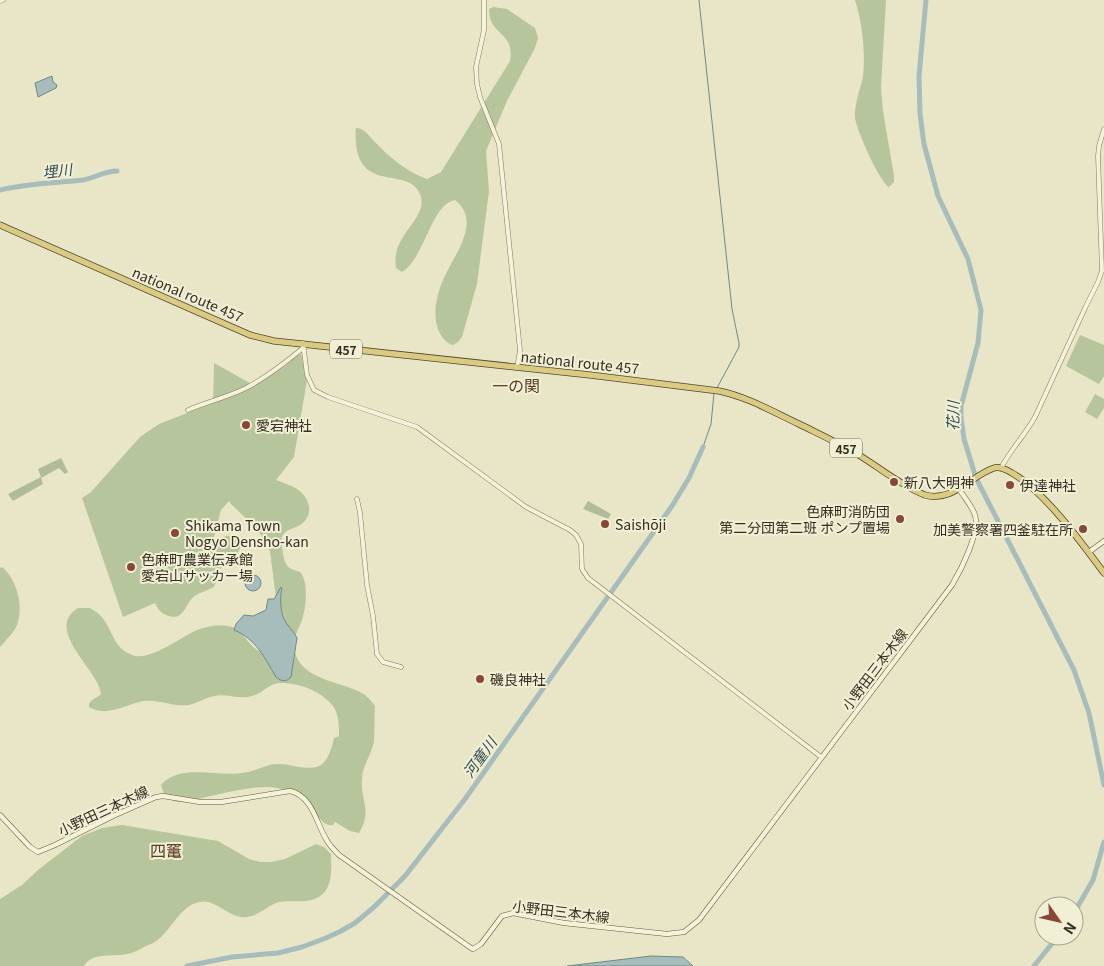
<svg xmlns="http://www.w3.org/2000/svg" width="1104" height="966" viewBox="0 0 1104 966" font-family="Georgia,'Noto Sans JP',serif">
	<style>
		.green { fill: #b7c59c }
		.cemetery { fill: #b0bb9a }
		.water { fill: #a7bdbb; stroke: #6f8a89 }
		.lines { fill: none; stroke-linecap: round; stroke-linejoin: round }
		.stream { stroke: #6f8a89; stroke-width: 1 }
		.river { stroke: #a7bdbb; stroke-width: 5 }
		.tertiary-casing { stroke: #82795e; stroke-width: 5 }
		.secondary-casing { stroke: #645a41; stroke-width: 5.5 }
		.trunk-casing { stroke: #504732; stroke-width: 7 }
		.tertiary { stroke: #f4f2d9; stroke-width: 4 }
		.secondary { stroke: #f4f2d9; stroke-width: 4.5 }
		.trunk { stroke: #daca82; stroke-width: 5.5 }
		.poi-dot { fill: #894736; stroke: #f1efd5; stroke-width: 2 }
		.labels { text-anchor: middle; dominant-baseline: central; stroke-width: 4; stroke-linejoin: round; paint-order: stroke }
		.shield { fill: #f1efd5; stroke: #6d6856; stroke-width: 1 }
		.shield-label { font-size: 12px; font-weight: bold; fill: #342e20 }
		.street-label { font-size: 14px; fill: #342e20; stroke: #f1efd5 }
		.poi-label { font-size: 14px; fill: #342e20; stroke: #f1efd5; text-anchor: start }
		.water-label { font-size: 15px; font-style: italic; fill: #314d52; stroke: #f1efd5 }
		.quarter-label { font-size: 16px; fill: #5b3c25; stroke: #f1efd5 }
	</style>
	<rect width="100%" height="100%" fill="#e8e6c7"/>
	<!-- green -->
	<g class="green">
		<path d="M855 0H886L881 87 883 111 894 176V182L889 187C879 181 857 131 855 118 854 105 860 90 863 77 866 55 862 21 855 0Z"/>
		<path d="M493 7 507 9 535 28 538 38 535 48 507 101 486 151 489 191 477 284 462 337 458 342 453 345C445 343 439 334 437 326 433 310 437 295 443 280 453 256 483 222 455 200 431 204 425 258 402 272L396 268C390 234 430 219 420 194 410 168 366 190 357 151 356 143 355 136 356 128 364 128 369 136 375 142 389 157 407 172 427 179L441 172 510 61C515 30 489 37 489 9Z"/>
		<path d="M1080 335 1104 345V376L1099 384 1066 366Z"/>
		<path d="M301 354 307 380 294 457 276 480C283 483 291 485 297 489 311 498 314 516 300 525 295 528 287 529 283 535 279 540 283 548 283 554 286 568 288 568 300 572 309 582 306 608 302 620 298 630 291 642 295 653 304 682 344 681 365 695 369 698 372 702 375 706 374 718 375 730 374 742 371 755 362 767 362 779 360 802 373 809 359 833L350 831 335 822 333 825C321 827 316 810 309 803 297 793 281 787 266 787 246 787 226 793 206 797 198 799 188 803 180 802 170 802 163 795 161 785 179 763 219 777 242 773 255 772 267 763 279 764 291 764 310 772 321 765 329 759 332 747 334 738L339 736C339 727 339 714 333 706 322 691 297 682 279 683 268 684 262 694 252 696 239 700 226 693 214 696 205 698 198 703 189 705 173 707 159 699 144 701 125 704 108 718 89 707 88 699 97 699 101 694 99 670 43 630 78 608H90C95 611 101 615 104 620 114 634 114 648 132 655 148 662 180 638 195 631 204 627 218 624 228 626 245 628 248 651 267 654L280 629 270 551 258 530 231 504 229 501 221 510 213 540C221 538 238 529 240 544 241 548 239 552 236 555 232 560 225 563 221 568 217 573 217 581 214 587 208 590 201 592 195 596 185 602 185 621 169 616 161 614 158 609 155 603L123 617 82 498 91 492 140 437 159 424 213 403 214 363 255 386 285 366 296 355Z"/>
		<path d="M1095 394 1104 399V408L1097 419 1085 412Z"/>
		<path d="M2 567C17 579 24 607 17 625 13 634 6 640 0 647V568Z"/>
		<path d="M122 825 218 841 249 859 260 862H271L285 859 316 844 324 847 331 854C332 876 332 898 306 901 296 902 286 900 276 903 264 908 255 919 241 917 227 915 214 898 199 902 182 906 174 924 163 935 158 941 151 944 144 947 139 950 133 953 127 954 113 957 92 952 84 966H0V899L22 885 38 870 82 836 102 828Z"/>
	</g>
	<!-- cemetery -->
	<g class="cemetery">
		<path d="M61 458 68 472 65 474 59 468 41 478 43 484 13 501 8 494 41 477 38 469Z"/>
		<path d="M588 501 611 514 608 519 583 509Z"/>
	</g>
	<!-- water -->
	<g class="water">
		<path d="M52 76 53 82 57 85 56 88 38 97 35 83Z"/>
		<circle cx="253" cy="583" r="8"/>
		<path d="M281 587 282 588C280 596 280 611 284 619 287 626 294 631 297 638L291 677 286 681 280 680 276 677C264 657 256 639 234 630L236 624 244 615 253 616 266 610 268 599H274Z"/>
		<path d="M651 956 683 957 693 966H567Z"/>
	</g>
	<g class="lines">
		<!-- stream -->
		<g class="stream">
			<path d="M699 0 732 309 739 343V347L717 388"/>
			<path d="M703 447 711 424 714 393"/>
		</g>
		<!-- river -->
		<g class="river">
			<path d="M926 0 919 76 920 114 924 144 938 196 968 259 981 310 978 343 961 406V417L964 439 976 478 1074 670 1089 713 1104 785"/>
			<path d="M0 190C27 183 55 183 83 180 95 178 104 171 117 171"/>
			<path d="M1074 913 1093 880 1104 842"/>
			<path d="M187 966 232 957 278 953 302 947 326 938 341 931 355 923 374 907 405 876 465 799 672 506 689 478 703 447"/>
			<path d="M1034 966 1058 936"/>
		</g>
		<!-- tertiary casing -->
		<g class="tertiary-casing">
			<g id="tertiary">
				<path d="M484 0V30L476 67 477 84 480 97 499 144 520 350 517 368"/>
				<path d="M0 1 3 0"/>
				<path d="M303 343 307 375 314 390 328 397 417 427 526 507 570 530 576 535 581 544 582 569 588 578 821 757"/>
				<path d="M188 410C207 402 228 397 246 388 267 377 285 363 303 348"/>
				<path d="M1001 468C1011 449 1025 435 1035 417L1086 306 1098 282 1102 271 1098 156 1099 146 1104 129"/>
				<path d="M357 499 360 513 367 585 373 616 377 654 383 662 401 667"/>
			</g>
		</g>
		<!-- secondary casing -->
		<g class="secondary-casing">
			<g id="secondary">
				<path d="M1089 552 1104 541"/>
				<path d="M0 815 30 847 38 852 55 845 113 816 156 797 163 796 200 802H221L290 791C312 796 316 822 326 839 329 845 334 850 339 855L471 948 473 949 481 944 502 916 513 913 564 923 667 934 684 932 699 920 952 585C961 570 980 533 975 515 972 506 964 497 959 489"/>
			</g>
		</g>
		<!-- trunk casing -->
		<g class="trunk-casing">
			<path id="trunk" d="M0 225 250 335 274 341 590 375 719 391C748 397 773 412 799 424 819 434 839 443 857 454 879 467 901 486 925 495 952 503 972 475 994 468 1000 466 1007 470 1012 473 1044 491 1082 543 1104 573"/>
		</g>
		<!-- tertiary -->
		<use href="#tertiary" class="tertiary"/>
		<!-- secondary -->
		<use href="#secondary" class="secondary"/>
		<!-- trunk -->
		<use href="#trunk" class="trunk"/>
	</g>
	<!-- markers -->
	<g class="poi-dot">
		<circle cx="246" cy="425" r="5"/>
		<circle cx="894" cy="482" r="5"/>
		<circle cx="1010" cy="485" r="5"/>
		<circle cx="900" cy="519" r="5"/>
		<circle cx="605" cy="524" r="5"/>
		<circle cx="1083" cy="529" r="5"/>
		<circle cx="175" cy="533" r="5"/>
		<circle cx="131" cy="567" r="5"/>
		<circle cx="480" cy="679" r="5"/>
	</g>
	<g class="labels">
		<!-- shield labels -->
		<g class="shield">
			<rect x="330" y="339.5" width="32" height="19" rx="4"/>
			<rect x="830" y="438.5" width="32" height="19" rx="4"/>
		</g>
		<g class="shield-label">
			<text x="346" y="349">457</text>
			<text x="846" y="448">457</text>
		</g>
		<!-- street labels -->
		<g class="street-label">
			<text transform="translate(188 294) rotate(23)">national route 457</text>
			<text transform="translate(580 362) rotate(6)">national route 457</text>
			<text transform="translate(874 669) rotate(-53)">小野田三本木線</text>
			<text transform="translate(103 810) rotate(-25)">小野田三本木線</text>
			<text transform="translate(561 911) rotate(7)">小野田三本木線</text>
		</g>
		<!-- poi labels -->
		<g class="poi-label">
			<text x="256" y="425">愛宕神社</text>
			<text x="904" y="482">新八大明神</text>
			<text x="1020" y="485">伊達神社</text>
			<text x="890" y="511" text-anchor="end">色麻町消防団<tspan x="890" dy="16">第二分団第二班 ポンプ置場</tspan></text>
			<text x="615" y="524">Saishōji</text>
			<text x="185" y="525">Shikama Town<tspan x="185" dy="16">Nogyo Densho-kan</tspan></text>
			<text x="1073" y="529" text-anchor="end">加美警察署四釜駐在所</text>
			<text x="141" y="559">色麻町農業伝承館<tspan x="141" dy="16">愛宕山サッカー場</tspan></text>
			<text x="490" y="679">磯良神社</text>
		</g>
		<!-- water labels -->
		<g class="water-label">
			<text transform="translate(57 170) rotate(-7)">埋川</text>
			<text transform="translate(952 416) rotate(-89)">花川</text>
			<text transform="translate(479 757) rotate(-54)">河童川</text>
		</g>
		<!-- quarter labels -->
		<g class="quarter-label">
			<text x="516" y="385">一の関</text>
			<text x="166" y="850">四竃</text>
		</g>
	</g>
	<!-- north arrow -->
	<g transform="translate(1059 921) rotate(124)"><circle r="24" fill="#f1efd5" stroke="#a5a28d"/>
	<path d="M0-4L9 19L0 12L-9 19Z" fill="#894736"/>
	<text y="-8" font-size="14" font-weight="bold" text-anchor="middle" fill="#342e20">N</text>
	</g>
</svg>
